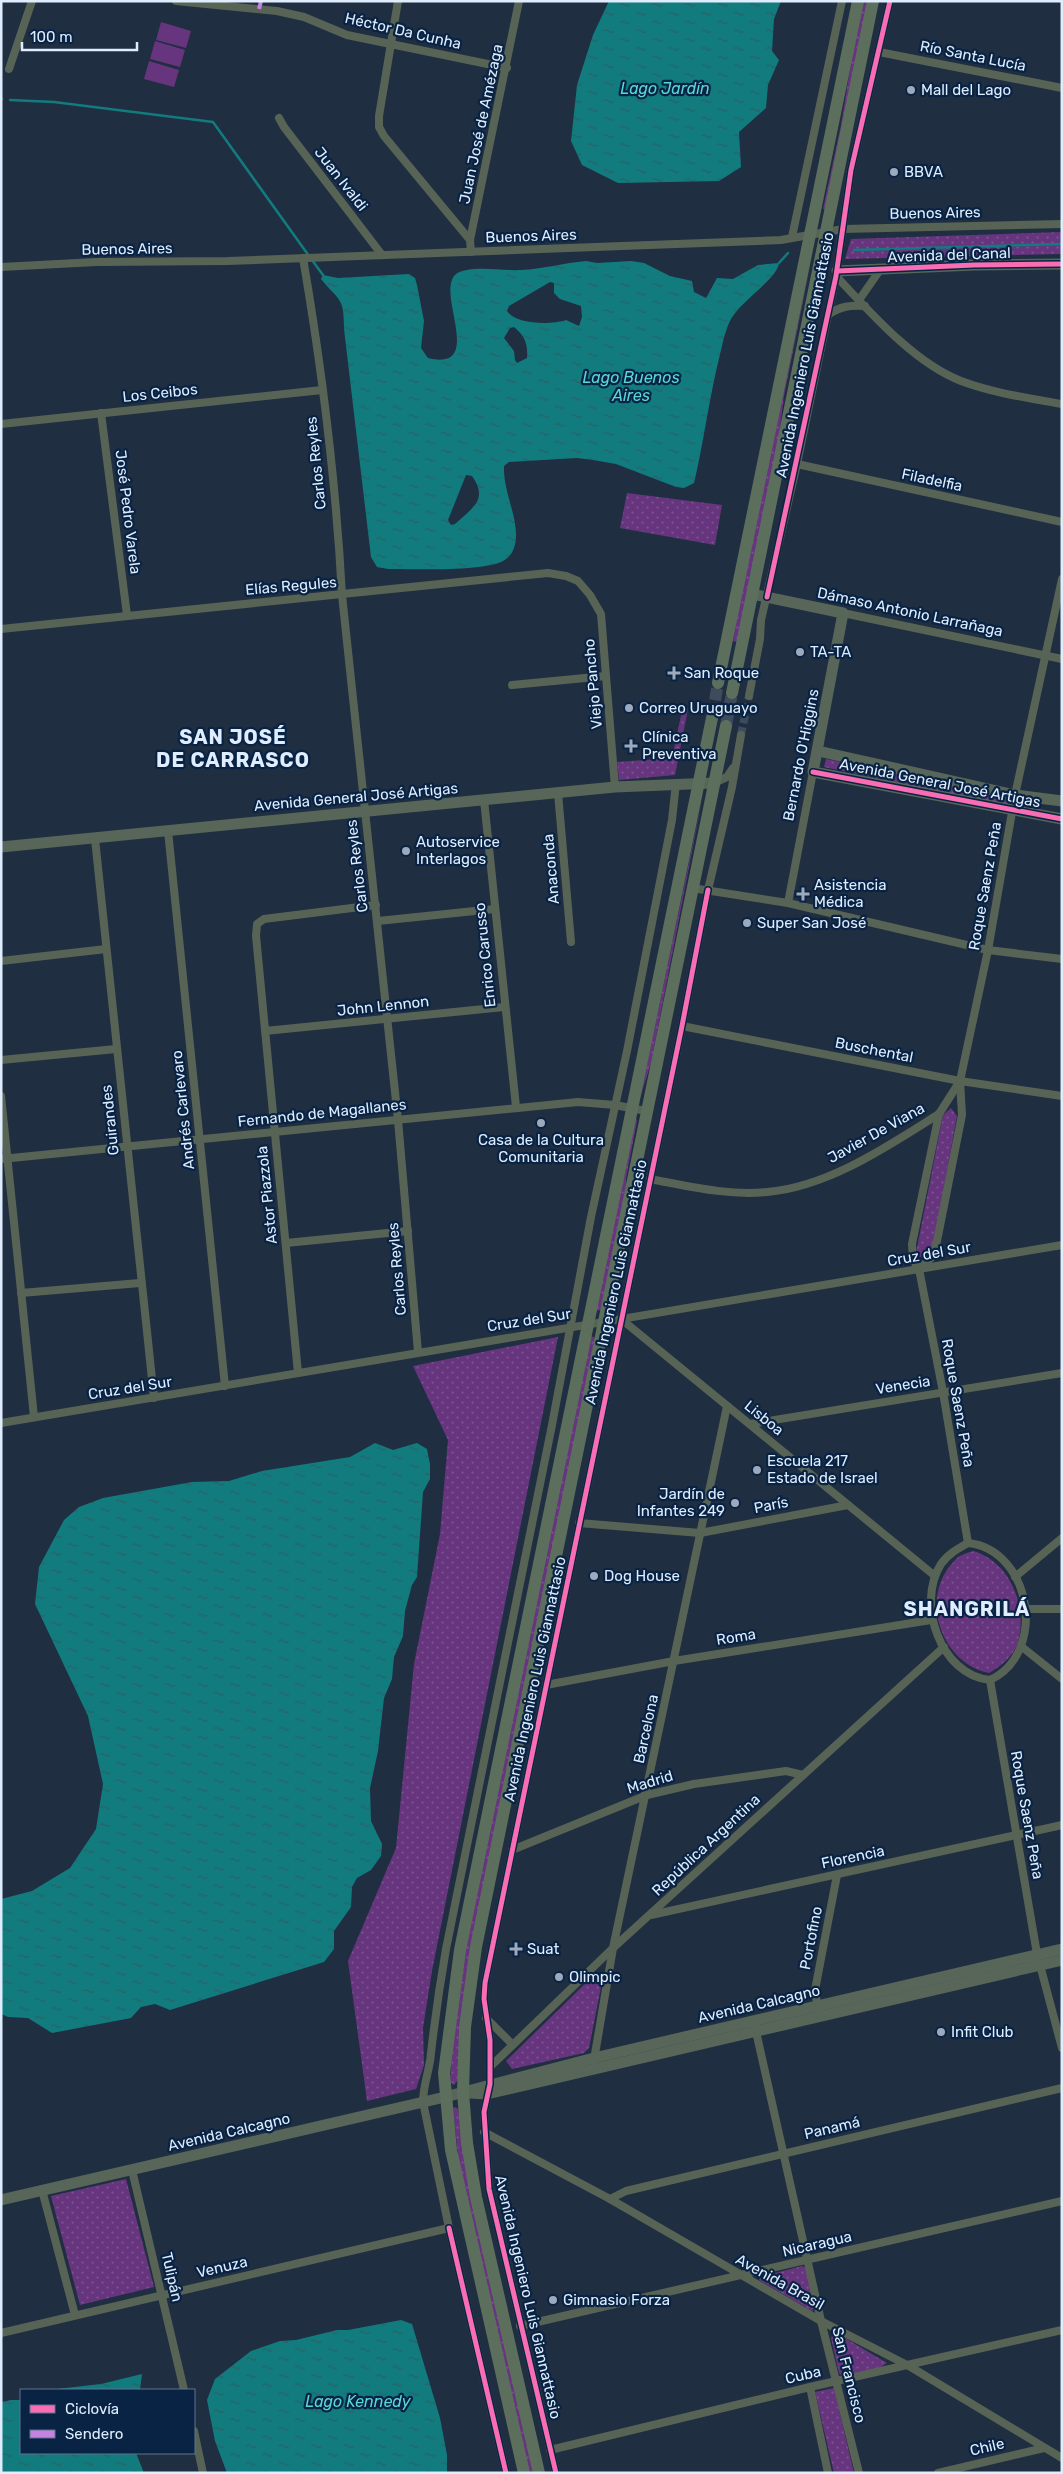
<svg xmlns="http://www.w3.org/2000/svg" width="1063" height="2474" viewBox="0 0 1063 2474" font-family="Rubik,sans-serif">
	<style>
		.grass { fill: url(#grass-dots) }
		.garden { fill: #66357e }
		.water { fill: url(#water-ripples); fill-rule: evenodd }
		.lines { fill: none; stroke-linecap: round; stroke-linejoin: round }
		.stream { stroke: #117b7e; stroke-width: 2.5 }
		.street-tunnel { stroke: #3d4b5d; stroke-width: 8; stroke-dasharray: 8 4; stroke-linecap: butt }
		.primary-tunnel { stroke: #3d4b5d; stroke-width: 12; stroke-dasharray: 12 6; stroke-linecap: butt }
		.street { stroke: #576455; stroke-width: 8 }
		.secondary { stroke: #576659; stroke-width: 11 }
		.primary { stroke: #5c6f5d; stroke-width: 12 }
		.quiet { stroke: #c483df; stroke-width: 4; stroke-dasharray: 8 4; stroke-linecap: butt }
		.cycleway-casing { stroke: #082344; stroke-width: 8 }
		.cycleway { stroke: #f96db3; stroke-width: 5 }
		.poi-dot { fill: #9caabc; stroke: #082344; stroke-width: 2 }
		.labels { text-anchor: middle; dominant-baseline: central; stroke-width: 4.5; stroke-linejoin: round; paint-order: stroke }
		.street-label { font-size: 15px; fill: #dfedfe; stroke: #082344 }
		.poi-label { font-size: 15px; fill: #dfedfe; stroke: #082344; text-anchor: start }
		.water-label { font-size: 16px; font-style: italic; fill: #59d6d6; stroke: #082344 }
		.district-label { font-size: 20px; font-weight: bold; letter-spacing: 1px; fill: #dfedfe; stroke: #082344 }
	</style>
	<defs>
		<pattern id="grass-dots" width="8" height="8" patternUnits="userSpaceOnUse" patternTransform="scale(1.25)"><rect width="8" height="8" fill="#66357e"/><path d="M2 2h.1M6 6h.1" fill="none" stroke="#7b5391" stroke-width="1.8" stroke-linecap="round"/></pattern>
		<pattern id="water-ripples" width="26" height="14" patternUnits="userSpaceOnUse" patternTransform="scale(1.25)"><rect width="26" height="14" fill="#117b7e"/><path d="M2 4q2-2 4 0t4 0M15 11q2-2 4 0t4 0" fill="none" stroke="#2a6165"/></pattern>
	</defs>
	<rect width="100%" height="100%" fill="#202e41"/>
	<!-- grass -->
	<g class="grass">
		<path d="M861 1H868L826 209H823L841 125Z"/>
		<path d="M1062 232V254L845 259 851 239Z"/>
		<path d="M812 257 784 396 777 451 737 642 733 641 741 594Z"/>
		<path d="M627 493 722 505 715 545 620 528Z"/>
		<path d="M683 706 688 709 675 775 619 780 617 762 672 758Z"/>
		<path d="M826 759 1008 797 1007 806 824 767Z"/>
		<path d="M703 795 651 1063 640 1098Z"/>
		<path d="M951 1108 957 1116 932 1252 920 1257 916 1253 943 1115Z"/>
		<path d="M636 1118 637 1121 626 1178V1186L601 1310 595 1311Z"/>
		<path d="M591 1336 595 1338 489 1860 458 2080 454 2085 450 2082 453 2026 461 1969Z"/>
		<path d="M558 1337 432 1971 423 2028 424 2065 416 2089 367 2101 348 1961 396 1848 414 1664 440 1534 448 1440 413 1366Z"/>
		<path d="M973 1551C1010 1561 1028 1607 1018 1642 1014 1656 1001 1666 989 1673 940 1663 918 1595 956 1559 960 1555 967 1553 973 1551Z"/>
		<path d="M596 1973H601L603 1977 589 2048 584 2053 512 2069 506 2061Z"/>
		<path d="M455 2107 458 2109 536 2473H528L460 2174 453 2108Z"/>
		<path d="M126 2179 154 2287 80 2305 51 2196Z"/>
		<path d="M802 2266 806 2268 815 2307 812 2311 759 2280 760 2277Z"/>
		<path d="M835 2332 887 2363 881 2367 842 2376 839 2373 831 2338Z"/>
		<path d="M834 2388 854 2473H834L815 2392Z"/>
	</g>
	<!-- garden -->
	<g class="garden">
		<path d="M161 22 191 31 186 48 156 40Z"/>
		<path d="M155 41 185 50 180 67 150 59Z"/>
		<path d="M149 61 179 70 174 87 144 79Z"/>
	</g>
	<!-- water -->
	<g class="water">
		<path d="M609 1H781L774 19 772 51 779 60 768 85 766 108 739 132 741 167 719 181 618 183 582 165 571 141 577 85 593 35Z"/>
		<path d="M586 261 597 263 631 261 644 263 670 276 692 281 694 292 706 298 717 278 733 279 758 265 779 263C777 280 738 302 729 323 723 337 721 352 717 367 708 406 703 445 694 483L684 488 676 487 616 464 593 460 577 458 509 462 504 466C503 491 517 514 516 538 515 548 512 556 503 561 481 572 416 569 388 569L377 567 371 557 344 329C344 297 340 302 321 279L323 275 338 278 409 274 415 278 417 285 424 321 421 348 428 358C482 371 442 303 452 280 454 273 461 271 467 270 485 267 504 271 521 270 542 269 564 263 586 261ZM550 282 554 283V293L560 299 581 306 582 317 579 326 566 320C551 325 516 325 507 311L509 306ZM514 327C525 336 528 344 527 358L517 363 515 360 514 351 504 338 510 328ZM466 475 472 476C489 500 472 508 455 524L451 525 448 520Z"/>
		<path d="M375 1443 393 1450 417 1443 427 1449 430 1464V1479L423 1492 417 1577 412 1585 405 1611 403 1636 394 1657 392 1679 384 1698 378 1751 370 1788 371 1821 382 1844 381 1856 371 1870 357 1878 352 1887 351 1907 334 1931V1949L324 1962 170 2010 155 2004 141 2007 131 2018 52 2033 28 2018 8 2017 1 2014V1899L32 1891 70 1868 96 1829 103 1784 88 1716 35 1604 39 1567 64 1520 79 1507 103 1498 192 1482 229 1481 262 1471 350 1457Z"/>
		<path d="M401 2320 412 2324 440 2418 447 2455V2473H227L215 2441 207 2400 215 2379 251 2351 280 2341 296 2340 337 2330H348Z"/>
		<path d="M142 2374 140 2390H48L101 2384Z"/>
		<path d="M11 2400H21V2453H136L144 2473H1V2402Z"/>
	</g>
	<g class="lines">
		<!-- stream -->
		<g class="stream">
			<path d="M1 99H2"/>
			<path d="M10 100 54 102 213 122 309 256"/>
			<path d="M854 250 1062 244"/>
			<path d="M312 260 323 275"/>
			<path d="M779 263 788 253"/>
		</g>
		<!-- street-tunnel -->
		<path class="street-tunnel" d="M741 735 749 696"/>
		<!-- primary-tunnel -->
		<g class="primary-tunnel">
			<path d="M712 718 718 683"/>
			<path d="M726 726 732 693"/>
		</g>
		<!-- street -->
		<g class="street">
			<path d="M176 1 277 11 304 17 347 35 507 68"/>
			<path d="M398 1 379 116V127L384 136 470 240"/>
			<path d="M879 52 1062 88"/>
			<path d="M9 69 32 1"/>
			<path d="M279 118 284 127 382 255"/>
			<path d="M792 237 842 1"/>
			<path d="M471 252 470 240 519 1"/>
			<path d="M303 258C322 369 336 483 342 595L398 1120 418 1352"/>
			<path d="M1 267 96 262 228 261 781 240 843 229 1062 224"/>
			<path d="M836 276C870 312 914 363 961 381 993 393 1028 398 1062 404"/>
			<path d="M859 300 880 270"/>
			<path d="M828 315C840 306 851 305 865 306"/>
			<path d="M101 413 127 615"/>
			<path d="M1 424 322 390"/>
			<path d="M797 464 1062 522"/>
			<path d="M843 613 1062 659"/>
			<path d="M1 629 548 573 566 576 578 581 590 595 601 614 615 787"/>
			<path d="M512 685 606 676"/>
			<path d="M749 696 760 639 761 620 797 464 836 276 851 170 890 1"/>
			<path d="M714 783 727 777 733 768"/>
			<path d="M558 793 571 942"/>
			<path d="M484 800 516 1107"/>
			<path d="M168 831 225 1386"/>
			<path d="M95 839 154 1398"/>
			<path d="M692 888 788 903 988 950 1062 959"/>
			<path d="M788 903 813 772"/>
			<path d="M378 921 494 909"/>
			<path d="M1 961 106 949"/>
			<path d="M682 1026 960 1081 1062 1096"/>
			<path d="M265 1031 504 1007"/>
			<path d="M1 1060 116 1049"/>
			<path d="M960 1081 939 1114 912 1244 913 1260 919 1269 943 1392 968 1543"/>
			<path d="M1 1096 34 1417"/>
			<path d="M1 1159 578 1102 615 1105 646 1111"/>
			<path d="M650 1179C688 1186 728 1196 767 1192 828 1187 888 1146 939 1114"/>
			<path d="M286 1243 408 1231"/>
			<path d="M920 1268 932 1257 937 1241 962 1115 960 1081 988 950 1015 795 1062 579"/>
			<path d="M21 1293 140 1283"/>
			<path d="M621 1319 935 1576"/>
			<path d="M298 1373 256 936 257 924 264 919 376 905"/>
			<path d="M1 1423 1062 1245"/>
			<path d="M750 1424 1062 1373"/>
			<path d="M579 1523 700 1533 848 1505"/>
			<path d="M968 1543C1032 1550 1048 1653 990 1680 940 1675 916 1603 941 1564 948 1554 959 1548 968 1543Z"/>
			<path d="M1015 1577 1062 1538"/>
			<path d="M1027 1609H1062"/>
			<path d="M1022 1647 1062 1679"/>
			<path d="M990 1680 1037 1954 1034 1961 1040 1965 1062 2048"/>
			<path d="M546 1685 674 1661 931 1620"/>
			<path d="M512 1850 647 1795 694 1784 786 1771 803 1775"/>
			<path d="M651 1915 1062 1825"/>
			<path d="M818 2010 815 1990 837 1875"/>
			<path d="M486 2018 512 2044"/>
			<path d="M755 2027 821 2321 859 2473"/>
			<path d="M594 2060 613 1948 727 1406"/>
			<path d="M490 2067 613 1948 944 1647"/>
			<path d="M484 2132 610 2199 821 2321 909 2366 1062 2458"/>
			<path d="M132 2170 184 2390"/>
			<path d="M42 2190 75 2315"/>
			<path d="M610 2199 626 2191 1062 2088"/>
			<path d="M520 2326 1062 2201"/>
			<path d="M1 2333 449 2228"/>
			<path d="M810 2387 828 2473"/>
			<path d="M194 2431 203 2473"/>
			<path d="M550 2450 810 2387 1062 2330"/>
			<path d="M506 2473 449 2228 423 2102C423 2085 430 2069 431 2053 435 2018 440 1983 446 1949L552 1425 591 1217 627 1051 672 820 676 783"/>
			<path d="M556 2473 489 2189 484 2112 490 2084V2040L484 1999 485 1983 682 1026 708 890 732 787 741 735"/>
			<path d="M938 2473 1044 2448"/>
		</g>
		<!-- secondary -->
		<g class="secondary">
			<path d="M837 271 974 265 1062 264"/>
			<path d="M752 594 843 613 813 772 1062 819"/>
			<path d="M818 751 1015 795 1062 801"/>
			<path d="M1 847 615 787 714 783"/>
			<path d="M470 2093 487 2094 1062 1960"/>
			<path d="M1 2200 445 2097 594 2058 1062 1949"/>
		</g>
		<!-- primary -->
		<g class="primary">
			<path d="M718 683 858 1"/>
			<path d="M732 693 873 1"/>
			<path d="M524 2473 451 2150 444 2073 460 1950 712 718"/>
			<path d="M539 2473 476 2197 467 2143 463 2092 465 2027 476 1947 726 726"/>
		</g>
		<!-- quiet -->
		<path class="quiet" d="M259 9 261 1"/>
		<!-- cycleway casing -->
		<g class="cycleway-casing">
			<g id="cycleway">
				<path d="M837 271 974 265 1062 264"/>
				<path d="M767 597 836 276 851 170 890 1"/>
				<path d="M813 772 1062 819"/>
				<path d="M449 2228 506 2473"/>
				<path d="M556 2473 489 2189 484 2112 490 2084V2040L484 1999 485 1983 682 1026 708 890"/>
			</g>
		</g>
		<!-- cycleway -->
		<use href="#cycleway" class="cycleway"/>
	</g>
	<!-- markers -->
	<g class="poi-dot">
		<circle cx="911" cy="90" r="5"/>
		<circle cx="894" cy="172" r="5"/>
		<circle cx="800" cy="652" r="5"/>
		<path d="M671.5 665.5h5v5h5v5h-5v5h-5v-5h-5v-5h5z"/>
		<circle cx="629" cy="708" r="5"/>
		<path d="M628.5 738.5h5v5h5v5h-5v5h-5v-5h-5v-5h5z"/>
		<circle cx="406" cy="851" r="5"/>
		<path d="M800.5 886.5h5v5h5v5h-5v5h-5v-5h-5v-5h5z"/>
		<circle cx="747" cy="923" r="5"/>
		<circle cx="541" cy="1123" r="5"/>
		<circle cx="757" cy="1470" r="5"/>
		<circle cx="735" cy="1503" r="5"/>
		<circle cx="594" cy="1576" r="5"/>
		<path d="M513.5 1941.5h5v5h5v5h-5v5h-5v-5h-5v-5h5z"/>
		<circle cx="559" cy="1977" r="5"/>
		<circle cx="941" cy="2032" r="5"/>
		<circle cx="553" cy="2300" r="5"/>
	</g>
	<g class="labels">
		<!-- street labels -->
		<g class="street-label">
			<text transform="translate(403 31) rotate(13)">Héctor Da Cunha</text>
			<text transform="translate(973 56) rotate(11)">Río Santa Lucía</text>
			<text transform="translate(481 124) rotate(-78)">Juan José de Amézaga</text>
			<text transform="translate(341 179) rotate(52)">Juan Ivaldi</text>
			<text transform="translate(935 213) rotate(-1)">Buenos Aires</text>
			<text transform="translate(531 236) rotate(-2)">Buenos Aires</text>
			<text transform="translate(127 249) rotate(-1)">Buenos Aires</text>
			<text transform="translate(949 255) rotate(-2)">Avenida del Canal</text>
			<text transform="translate(805 355) rotate(-79)">Avenida Ingeniero Luis Giannattasio</text>
			<text transform="translate(160 393) rotate(-6)">Los Ceibos</text>
			<text transform="translate(316 463) rotate(-96)">Carlos Reyles</text>
			<text transform="translate(932 480) rotate(12)">Filadelfia</text>
			<text transform="translate(128 512) rotate(83)">José Pedro Varela</text>
			<text transform="translate(291 586) rotate(-5)">Elías Regules</text>
			<text transform="translate(910 612) rotate(12)">Dámaso Antonio Larrañaga</text>
			<text transform="translate(593 684) rotate(-95)">Viejo Pancho</text>
			<text transform="translate(801 755) rotate(-79)">Bernardo O'Higgins</text>
			<text transform="translate(940 783) rotate(11)">Avenida General José Artigas</text>
			<text transform="translate(356 797) rotate(-5)">Avenida General José Artigas</text>
			<text transform="translate(357 866) rotate(-97)">Carlos Reyles</text>
			<text transform="translate(551 869) rotate(-95)">Anaconda</text>
			<text transform="translate(985 886) rotate(-80)">Roque Saenz Peña</text>
			<text transform="translate(485 955) rotate(-96)">Enrico Carusso</text>
			<text transform="translate(383 1006) rotate(-6)">John Lennon</text>
			<text transform="translate(874 1050) rotate(11)">Buschental</text>
			<text transform="translate(183 1110) rotate(-96)">Andrés Carlevaro</text>
			<text transform="translate(322 1113) rotate(-6)">Fernando de Magallanes</text>
			<text transform="translate(110 1120) rotate(-96)">Guirandes</text>
			<text transform="translate(876 1133) rotate(-29)">Javier De Viana</text>
			<text transform="translate(267 1195) rotate(-96)">Astor Piazzola</text>
			<text transform="translate(929 1254) rotate(-10)">Cruz del Sur</text>
			<text transform="translate(397 1269) rotate(-95)">Carlos Reyles</text>
			<text transform="translate(616 1282) rotate(-78)">Avenida Ingeniero Luis Giannattasio</text>
			<text transform="translate(529 1320) rotate(-9)">Cruz del Sur</text>
			<text transform="translate(903 1385) rotate(-9)">Venecia</text>
			<text transform="translate(130 1388) rotate(-9)">Cruz del Sur</text>
			<text transform="translate(958 1403) rotate(80)">Roque Saenz Peña</text>
			<text transform="translate(764 1418) rotate(39)">Lisboa</text>
			<text transform="translate(771 1505) rotate(-11)">París</text>
			<text transform="translate(736 1637) rotate(-9)">Roma</text>
			<text transform="translate(535 1679) rotate(-78)">Avenida Ingeniero Luis Giannattasio</text>
			<text transform="translate(646 1729) rotate(-78)">Barcelona</text>
			<text transform="translate(650 1782) rotate(-17)">Madrid</text>
			<text transform="translate(1027 1815) rotate(80)">Roque Saenz Peña</text>
			<text transform="translate(706 1845) rotate(-43)">República Argentina</text>
			<text transform="translate(853 1857) rotate(-12)">Florencia</text>
			<text transform="translate(811 1938) rotate(-79)">Portofino</text>
			<text transform="translate(759 2004) rotate(-13)">Avenida Calcagno</text>
			<text transform="translate(832 2128) rotate(-13)">Panamá</text>
			<text transform="translate(229 2132) rotate(-13)">Avenida Calcagno</text>
			<text transform="translate(817 2244) rotate(-13)">Nicaragua</text>
			<text transform="translate(222 2267) rotate(-13)">Venuza</text>
			<text transform="translate(172 2277) rotate(77)">Tulipán</text>
			<text transform="translate(780 2282) rotate(29)">Avenida Brasil</text>
			<text transform="translate(528 2297) rotate(77)">Avenida Ingeniero Luis Giannattasio</text>
			<text transform="translate(803 2375) rotate(-13)">Cuba</text>
			<text transform="translate(849 2375) rotate(76)">San Francisco</text>
			<text transform="translate(987 2447) rotate(-13)">Chile</text>
		</g>
		<!-- poi labels -->
		<g class="poi-label">
			<text x="921" y="90">Mall del Lago</text>
			<text x="904" y="172">BBVA</text>
			<text x="810" y="652">TA-TA</text>
			<text x="684" y="673">San Roque</text>
			<text x="639" y="708">Correo Uruguayo</text>
			<text x="642" y="737">Clínica<tspan x="642" dy="17">Preventiva</tspan></text>
			<text x="416" y="842">Autoservice<tspan x="416" dy="17">Interlagos</tspan></text>
			<text x="814" y="885">Asistencia<tspan x="814" dy="17">Médica</tspan></text>
			<text x="757" y="923">Super San José</text>
			<text x="541" y="1140" text-anchor="middle">Casa de la Cultura<tspan x="541" dy="17">Comunitaria</tspan></text>
			<text x="767" y="1461">Escuela 217<tspan x="767" dy="17">Estado de Israel</tspan></text>
			<text x="725" y="1494" text-anchor="end">Jardín de<tspan x="725" dy="17">Infantes 249</tspan></text>
			<text x="604" y="1576">Dog House</text>
			<text x="527" y="1949">Suat</text>
			<text x="569" y="1977">Olimpic</text>
			<text x="951" y="2032">Infit Club</text>
			<text x="563" y="2300">Gimnasio Forza</text>
		</g>
		<!-- water labels -->
		<g class="water-label">
			<text x="665" y="88">Lago Jardín</text>
			<text x="631" y="377">Lago Buenos<tspan x="631" dy="18">Aires</tspan></text>
			<text x="358" y="2401">Lago Kennedy</text>
		</g>
		<!-- district labels -->
		<g class="district-label">
			<text x="233" y="737">SAN JOSÉ<tspan x="233" dy="23">DE CARRASCO</tspan></text>
			<text x="967" y="1609">SHANGRILÁ</text>
		</g>
	</g>
	<!-- border -->
	<rect width="1063" height="2474" fill="none" stroke="#dfedfe" stroke-width="5"/>
	<!-- legend -->
	<rect x="20" y="2389" width="175" height="65" fill="#082344" stroke="#5e748e"/>
	<rect x="30" y="2405" width="25" height="8" fill="#f96db3" stroke="#5e748e"/>
	<text x="65" y="2414" font-size="15" fill="#dfedfe">Ciclovía</text>
	<rect x="30" y="2430" width="25" height="8" fill="#c483df" stroke="#5e748e"/>
	<text x="65" y="2439" font-size="15" fill="#dfedfe">Sendero</text>
	<!-- scale -->
	<path d="M22 42v8h115v-8" fill="none" stroke="#dfedfe" stroke-width="2.5"/>
	<text x="30" y="42" font-size="15" fill="#dfedfe" stroke="#082344" stroke-width="4" paint-order="stroke">100 m</text>
</svg>
